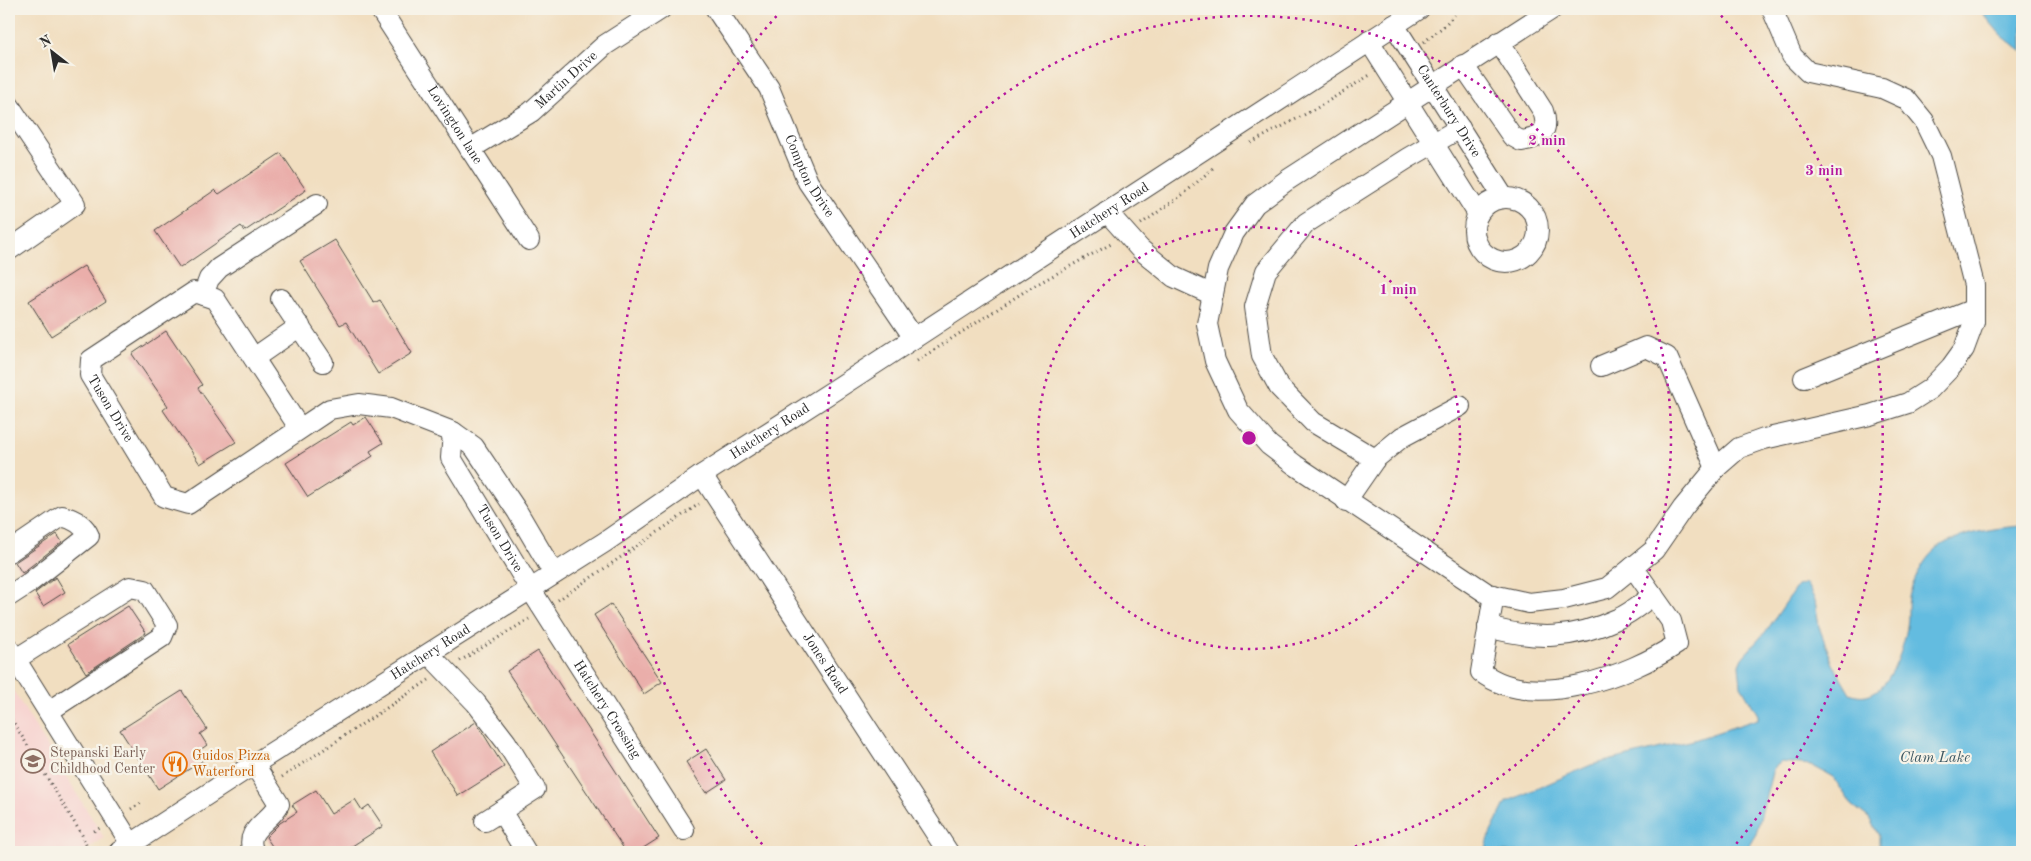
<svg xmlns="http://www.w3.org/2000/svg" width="2031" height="861" viewBox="0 0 2031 861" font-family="'Old Standard TT',serif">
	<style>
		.built { fill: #f7d0ce }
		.water { fill: #63bce0; stroke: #477486 }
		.building { fill: #eaaeaa }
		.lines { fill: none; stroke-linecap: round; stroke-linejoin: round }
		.minor-casing { stroke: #494641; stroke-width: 22 }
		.path { stroke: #494641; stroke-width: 3; stroke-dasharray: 1 4; stroke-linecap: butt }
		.minor { stroke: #fff; stroke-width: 20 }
		.ring { fill: none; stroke: #b5179e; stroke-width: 2.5; stroke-dasharray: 2.5 5 }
		.labels { text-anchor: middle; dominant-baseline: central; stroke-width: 4.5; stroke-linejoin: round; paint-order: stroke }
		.street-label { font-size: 14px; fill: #2b2b2b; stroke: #f7f3e8 }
		.education-label { font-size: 14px; fill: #785e54; stroke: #f7f3e8; text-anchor: start }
		.food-label { font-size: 14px; fill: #c56008; stroke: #f7f3e8; text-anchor: start }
		.water-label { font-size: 15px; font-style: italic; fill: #3c5661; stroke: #f7f3e8 }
		.centre { fill: #b5179e; stroke: #f7f3e8; stroke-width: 2.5 }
		.ring-label { font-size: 15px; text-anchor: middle; font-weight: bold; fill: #b5179e; stroke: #f7f3e8; stroke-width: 4.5; stroke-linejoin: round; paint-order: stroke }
	</style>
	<rect width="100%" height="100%" fill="#f7f3e8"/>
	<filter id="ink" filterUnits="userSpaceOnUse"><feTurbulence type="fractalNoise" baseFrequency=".02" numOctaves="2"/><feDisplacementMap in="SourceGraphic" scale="10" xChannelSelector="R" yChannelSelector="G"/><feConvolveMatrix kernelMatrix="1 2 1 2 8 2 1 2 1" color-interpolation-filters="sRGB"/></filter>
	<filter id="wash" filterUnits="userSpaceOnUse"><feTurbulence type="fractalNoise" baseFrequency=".0096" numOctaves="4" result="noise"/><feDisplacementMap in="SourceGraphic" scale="20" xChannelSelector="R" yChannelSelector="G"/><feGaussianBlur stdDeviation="1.12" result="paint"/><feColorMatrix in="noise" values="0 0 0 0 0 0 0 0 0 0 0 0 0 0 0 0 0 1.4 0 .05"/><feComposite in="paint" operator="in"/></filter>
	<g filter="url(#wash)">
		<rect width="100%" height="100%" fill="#f1dec0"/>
		<!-- built -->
		<path class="built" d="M9 684 104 838 83 852H9Z"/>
		<!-- water -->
		<g class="water">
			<path d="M1979 9H2022V52L2001 35Z"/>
			<path d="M2022 526V852H1879V836L1869 818 1852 805 1833 777 1811 765 1781 762 1773 769 1756 834 1745 852H1485L1490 834 1506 802 1591 765 1694 740 1758 719V715L1741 686 1739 665 1742 658 1767 630 1797 586 1806 583 1815 600 1819 627 1833 664 1850 693C1885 708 1903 652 1907 627 1909 617 1907 607 1909 597 1913 581 1923 560 1935 550 1951 534 2001 527 2022 526Z"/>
		</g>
		<g id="blocks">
			<!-- building -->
			<g class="building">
				<path d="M281 153 306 190 245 231 241 226 180 268 155 231 215 190 219 194Z"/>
				<path d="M335 240 374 303 380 300 412 353 378 374 346 322 340 325 300 261Z"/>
				<path d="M84 266 106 301 51 336 29 301Z"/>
				<path d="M166 331 202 385 198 388 236 442 200 464 163 410 168 406 132 354Z"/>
				<path d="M366 417 383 443 370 451 373 456 308 497 286 463 351 422 353 425Z"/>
				<path d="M57 534 62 542 22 573 15 562Z"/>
				<path d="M56 577 65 592 43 606 35 593Z"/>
				<path d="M611 604 662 682 644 694 594 615Z"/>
				<path d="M128 606 146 633 86 673 68 644Z"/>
				<path d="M538 651 659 838 637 852H626L507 671Z"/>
				<path d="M182 691 207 729 200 734 207 745 200 750 205 759 158 789 120 730Z"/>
				<path d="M476 722 504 767 458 796 430 752Z"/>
				<path d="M706 749 726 780 706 793 686 762Z"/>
				<path d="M316 790 331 814 355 799 362 810 369 805 383 826 343 852H276L266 837 280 823 297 812 292 805Z"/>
			</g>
		</g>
	</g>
	<g filter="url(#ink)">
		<use href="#blocks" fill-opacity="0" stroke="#494641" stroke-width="1"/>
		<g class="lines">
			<!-- minor casing -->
			<g class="minor-casing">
				<g id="minor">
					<path id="s1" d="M380 9 529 240"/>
					<path id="s2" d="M716 9 769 88 808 182 914 338"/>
					<path d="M1552 9 1286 181 1255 204 1234 233 1218 269 1207 324 1215 361 1238 410 1269 445 1295 465 1488 594 1529 603 1564 599 1607 588 1654 550 1683 508 1716 468 1739 448 1764 439 1870 415 1908 403 1930 389 1951 367 1964 349 1974 322V285L1941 156 1924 121 1906 99 1882 88 1808 72 1792 56 1772 9"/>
					<path id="s3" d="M1394 25 1504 198"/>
					<path d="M1369 41 1478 214"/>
					<path d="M1463 65 1512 136 1521 141C1541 138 1550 132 1543 111L1499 42"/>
					<path d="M9 105 75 204 9 250"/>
					<path id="s4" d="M470 149 531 112 605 45 661 9"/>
					<circle cx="1506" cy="230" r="32"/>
					<path d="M1107 212 1140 249 1174 277 1213 295"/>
					<path d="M203 295 209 279 219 268 317 204"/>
					<path d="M281 299 323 362"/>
					<path d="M254 358 300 326"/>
					<path d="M1601 366 1646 347 1667 357 1716 468"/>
					<path d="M1804 378 1974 309"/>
					<path id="s5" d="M300 429 215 299 194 292 91 360 90 375 164 497 188 504 330 409 359 404 391 408 453 432 474 447 517 511 554 574"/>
					<path id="s6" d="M453 432 451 458 531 590 684 830"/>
					<path d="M1375 459 1313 422 1279 387 1262 356 1255 307 1266 271 1306 223 1408 158 1460 128"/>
					<path id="s7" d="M702 475 948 852"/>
					<path d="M1346 501 1375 459 1402 437 1460 406"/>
					<path d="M9 552 62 516C74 519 84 524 89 536L29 583 9 596"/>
					<path d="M1494 595 1481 672C1533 712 1629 676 1677 644L1671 621 1633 567"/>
					<path d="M1488 627C1535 640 1572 640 1617 619 1630 614 1642 603 1653 595"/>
					<path d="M9 649 136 852"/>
					<path d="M429 654 476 703 506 742 535 789 501 811 526 852"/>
					<path d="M16 659 130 587 145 590 167 625 162 637 49 711"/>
					<path d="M485 821 501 811"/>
					<path id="s8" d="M119 852 254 764 605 542 702 475 833 391 1419 9"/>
					<path d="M254 852C242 830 272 821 279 804L254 764"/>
				</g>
			</g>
			<!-- path -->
			<g class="path">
				<path d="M1424 42 1443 27 1460 9"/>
				<path d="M1251 143 1317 108 1370 75"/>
				<path d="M1141 224 1185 193 1213 168"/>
				<path d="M917 361 1030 288 1111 244"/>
				<path d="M558 600 699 504"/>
				<path d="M460 661 529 619"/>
				<path d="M9 715 82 835 89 852"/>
				<path d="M282 777 429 680"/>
				<path d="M131 809 141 803"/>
				<path d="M94 831 100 828"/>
			</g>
			<!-- minor -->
			<use href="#minor" class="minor"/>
		</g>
	</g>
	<!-- distance rings -->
	<g class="ring">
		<circle cx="1249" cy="438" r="211"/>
		<path d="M1168 852A422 422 0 1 1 1330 852"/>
		<path d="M767 850A634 634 0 0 1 782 10M1716 10A634 634 0 0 1 1731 850"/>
	</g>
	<!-- icons -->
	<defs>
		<g id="school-ring" transform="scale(1.25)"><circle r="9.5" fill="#f7f3e8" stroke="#8d6e63" stroke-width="1.5"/><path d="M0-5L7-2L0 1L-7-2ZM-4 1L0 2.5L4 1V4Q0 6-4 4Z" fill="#8d6e63"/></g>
		<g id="restaurant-ring" transform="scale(1.25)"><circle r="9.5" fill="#f7f3e8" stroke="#e8710a" stroke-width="1.5"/><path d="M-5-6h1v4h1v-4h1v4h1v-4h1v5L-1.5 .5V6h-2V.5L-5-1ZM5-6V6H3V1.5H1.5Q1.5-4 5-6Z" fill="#e8710a"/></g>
	</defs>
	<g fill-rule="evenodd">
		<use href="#school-ring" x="33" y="761"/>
		<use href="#restaurant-ring" x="175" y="764"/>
	</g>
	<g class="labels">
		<!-- street labels -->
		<g class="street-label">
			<text stroke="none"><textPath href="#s4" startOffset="119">Martin Drive</textPath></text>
			<text stroke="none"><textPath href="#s3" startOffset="102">Canterbury Drive</textPath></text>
			<text stroke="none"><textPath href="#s1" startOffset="138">Lovington lane</textPath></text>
			<text stroke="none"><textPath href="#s2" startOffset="192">Compton Drive</textPath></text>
			<text stroke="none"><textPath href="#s8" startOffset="1180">Hatchery Road</textPath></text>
			<text stroke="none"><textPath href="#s5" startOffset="355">Tuson Drive</textPath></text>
			<text stroke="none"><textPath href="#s8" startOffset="775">Hatchery Road</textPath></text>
			<text stroke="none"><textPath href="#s6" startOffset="120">Tuson Drive</textPath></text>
			<text stroke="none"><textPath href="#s8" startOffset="370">Hatchery Road</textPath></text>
			<text stroke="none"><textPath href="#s7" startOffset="225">Jones Road</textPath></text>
			<text stroke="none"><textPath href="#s6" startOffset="322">Hatchery Crossing</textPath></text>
		</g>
		<!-- education labels -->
		<g class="education-label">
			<text x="50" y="753">Stepanski Early<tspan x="50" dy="16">Childhood Center</tspan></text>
		</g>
		<!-- food labels -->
		<g class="food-label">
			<text x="192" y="756">Guidos Pizza<tspan x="192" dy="16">Waterford</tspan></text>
		</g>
		<!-- water labels -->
		<g class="water-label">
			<text x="1935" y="758">Clam Lake</text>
		</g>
	</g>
	<circle cx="1249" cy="438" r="8" class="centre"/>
	<g class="ring-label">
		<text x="1547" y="145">2 min</text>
		<text x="1824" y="175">3 min</text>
		<text x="1398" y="294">1 min</text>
	</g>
	<!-- margin -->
	<rect width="2031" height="861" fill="none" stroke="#f7f3e8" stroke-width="30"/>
	<!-- north arrow -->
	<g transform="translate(52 52) rotate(329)" stroke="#f7f3e8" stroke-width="4" paint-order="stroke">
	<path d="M0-4L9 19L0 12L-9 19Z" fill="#2b2b2b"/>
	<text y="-8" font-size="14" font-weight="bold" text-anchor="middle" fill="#2b2b2b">N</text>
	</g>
</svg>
